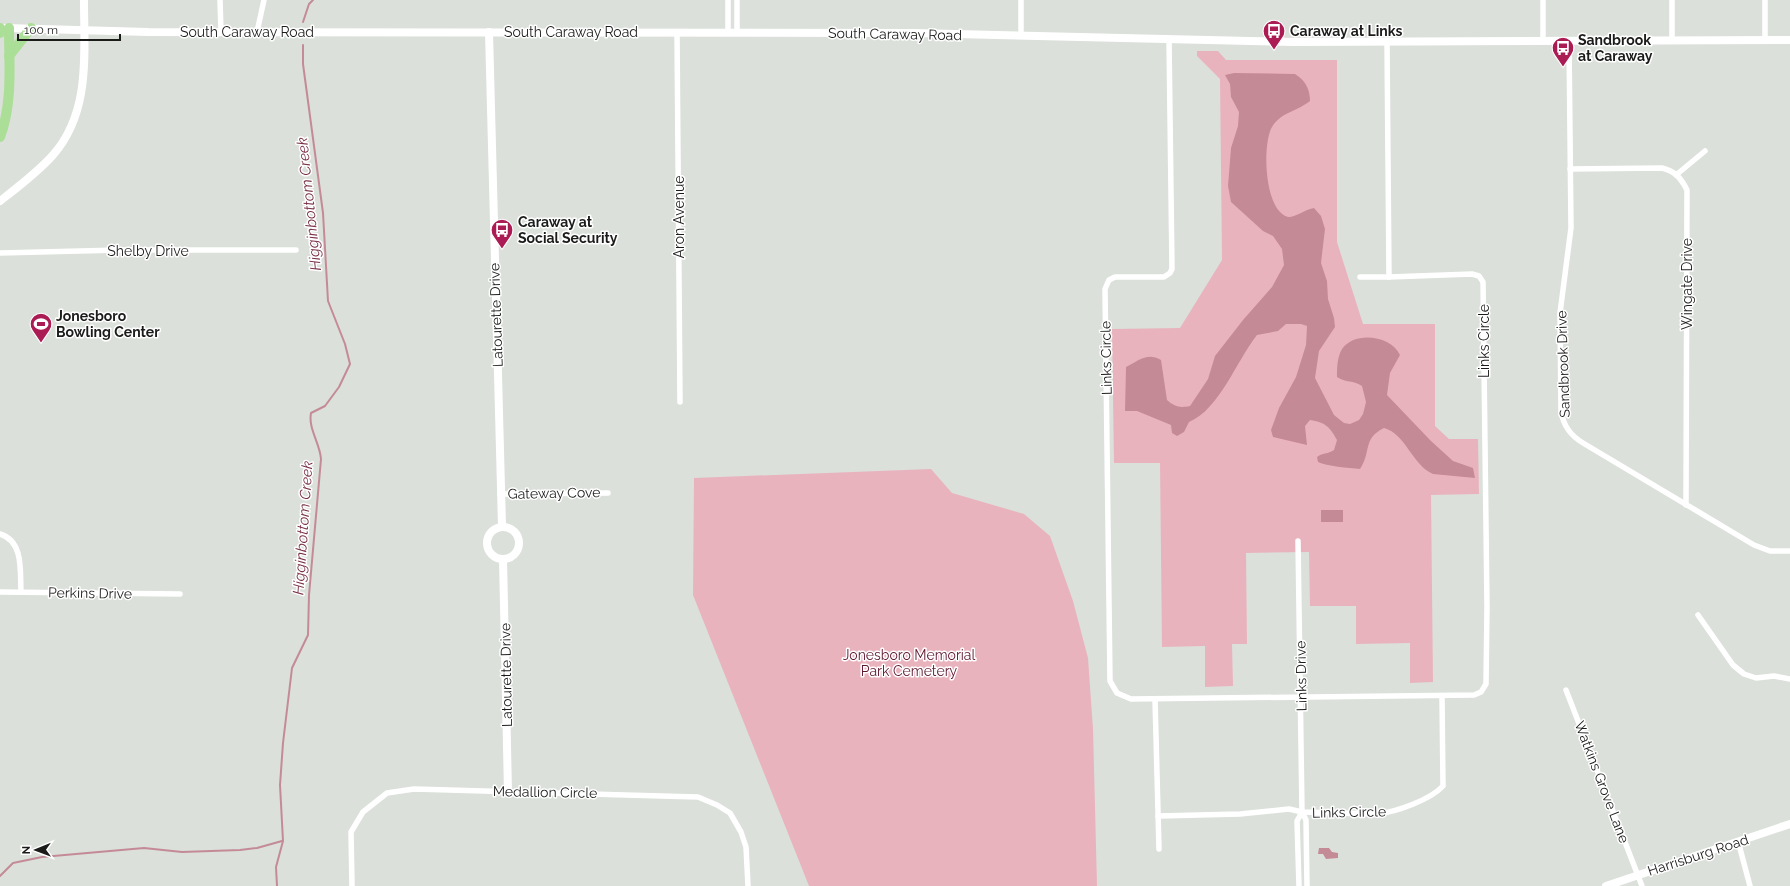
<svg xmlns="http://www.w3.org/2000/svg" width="1790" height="886" viewBox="0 0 1790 886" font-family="Raleway,sans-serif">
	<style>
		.green { fill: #e9b3be }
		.water { fill: #c48b97 }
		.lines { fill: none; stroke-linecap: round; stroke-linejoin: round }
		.stream { stroke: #c48b97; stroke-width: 2 }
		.street { stroke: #fff; stroke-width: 5.5 }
		.secondary { stroke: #fff; stroke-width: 8 }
		.highway { stroke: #abde96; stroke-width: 10 }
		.labels { text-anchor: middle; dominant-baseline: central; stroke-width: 3; stroke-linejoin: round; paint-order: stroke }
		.poi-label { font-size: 14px; font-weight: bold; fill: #1b1c1a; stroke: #fff; text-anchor: start }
		.street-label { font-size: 14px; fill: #1b1c1a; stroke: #fff }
		.park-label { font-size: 14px; fill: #5d182f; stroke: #fff }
		.water-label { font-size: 15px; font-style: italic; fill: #793146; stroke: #fff }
	</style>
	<rect width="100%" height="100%" fill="#dbe0da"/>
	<!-- green -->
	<g class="green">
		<path d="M1197 51H1218L1226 60H1337V242L1363 324H1435V426L1449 439H1478L1479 494 1431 495 1433 682 1410 683V643L1356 644V606H1310L1309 552 1246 553 1247 644H1232L1233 686 1205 687V646L1162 647 1160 463H1114L1112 329 1180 328 1222 260 1220 79 1197 56Z"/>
		<path d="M931 469 952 493 1024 514 1050 536 1073 601 1088 658 1093 729 1097 886H809L693 595 694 478Z"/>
	</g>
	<!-- water -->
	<g class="water">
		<path d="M1234 73 1295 74C1305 80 1310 89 1310 101 1298 111 1281 112 1272 127 1262 144 1264 211 1288 217 1294 218 1306 209 1314 208L1321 216 1325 229 1321 263 1327 281 1328 299 1334 318 1335 327 1319 351 1315 378 1334 415 1344 423 1350 424 1359 420 1363 414 1366 402 1362 386C1354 380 1345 383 1337 377 1337 369 1337 357 1342 349 1354 331 1391 335 1400 355L1390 373 1387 395 1431 441 1453 461 1473 468 1475 478 1433 474C1412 465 1406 434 1384 428 1362 439 1372 451 1360 469 1348 468 1327 466 1318 462L1317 457C1322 453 1328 454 1334 450L1337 440C1330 427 1325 422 1310 420L1305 426 1307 445 1273 437 1271 430 1279 408 1296 377 1306 345 1307 326 1301 324H1286L1278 331 1257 335C1237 360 1219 410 1189 422L1184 432 1177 436 1172 433 1171 425 1137 411H1125L1126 367C1139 360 1148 352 1161 360L1167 400C1175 407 1180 408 1190 406L1208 379 1215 356 1243 320 1272 287 1284 265 1282 249 1273 236 1263 231 1231 202 1228 186 1231 148 1238 126 1239 112 1231 97 1230 84 1225 75Z"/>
		<rect x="1321" y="510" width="22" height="12"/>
		<path d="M1319 848H1329L1332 852 1338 853V858L1326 859 1323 854H1318Z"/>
	</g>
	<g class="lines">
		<!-- stream -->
		<g class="stream">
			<path d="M303 22 309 4 313 0"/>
			<path d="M0 876 13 863 42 857 144 848 182 852 240 850 257 848 282 841"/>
			<path d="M277 886 276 867 283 841 280 785 283 743 292 668 308 635 309 595 321 459C320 443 308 429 311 413L325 406 339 387 350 364 345 344 328 301 323 213 303 64V45"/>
		</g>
		<!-- street -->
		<g class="street">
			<path d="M220 0 221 32"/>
			<path d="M737 0V33"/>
			<path d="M1021 0V35"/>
			<path d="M1543 0V41"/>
			<path d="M1672 0V41"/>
			<path d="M1765 0V40"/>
			<path d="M257 32 264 0"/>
			<path d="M677 32 680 402"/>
			<path d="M728 33V0"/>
			<path d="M1169 39 1172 269 1170 273 1164 277H1115L1109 280 1105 289 1110 681 1117 693 1131 699 1474 695 1481 692 1486 684 1487 607 1483 282 1479 276 1472 274 1389 277 1387 42"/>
			<path d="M1569 41 1571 228 1560 313 1561 412C1564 426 1570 435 1583 443L1754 545 1770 551H1790"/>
			<path d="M1570 169 1662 168C1675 171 1681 178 1687 190L1686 505"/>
			<path d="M1676 175 1705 151"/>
			<path d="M0 253 120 250H296"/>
			<path d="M1360 277H1389"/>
			<path d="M500 494 608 493"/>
			<path d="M0 534C24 541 20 572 21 592"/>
			<path d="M1298 541 1302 812 1306 820 1307 886"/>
			<path d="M0 592 180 594"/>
			<path d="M1698 615 1733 665 1744 674 1756 678 1774 676 1790 679"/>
			<path d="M1566 690 1642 886"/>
			<path d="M1155 699 1159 849"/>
			<path d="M1158 816 1240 814 1289 809 1302 812 1377 814C1396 812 1430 800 1443 786L1442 696"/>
			<path d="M1738 841 1750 886"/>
			<path d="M352 886 351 832 363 812 387 793 414 789 698 797 717 805 730 813 741 832 746 847 748 886"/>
			<path d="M1299 886 1297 821 1302 812"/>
		</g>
		<!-- secondary -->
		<g class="secondary">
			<path d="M5 28 148 32 914 33 1294 42 1790 40"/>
			<path d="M489 32 502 526"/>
			<path d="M0 201C18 187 38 172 53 155 91 112 84 53 84 0"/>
			<circle cx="503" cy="543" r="16"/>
			<path d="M503 559 508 792"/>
			<path d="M1606 886 1790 824"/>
		</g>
		<!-- highway -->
		<g class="highway">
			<path d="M0 33V28"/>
			<path d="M9 56 31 28"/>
			<path d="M0 137C13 103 9 64 9 28"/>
		</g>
	</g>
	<!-- icons -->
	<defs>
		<g id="bus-pin" transform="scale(1.15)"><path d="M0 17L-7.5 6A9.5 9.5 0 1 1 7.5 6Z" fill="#ac1c54" stroke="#fff"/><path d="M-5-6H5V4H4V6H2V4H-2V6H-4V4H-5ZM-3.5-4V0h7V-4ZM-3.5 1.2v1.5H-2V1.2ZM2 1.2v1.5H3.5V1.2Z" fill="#fff"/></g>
		<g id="stadium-pin" transform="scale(1.15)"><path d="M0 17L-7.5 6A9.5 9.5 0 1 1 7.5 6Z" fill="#ac1c54" stroke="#fff"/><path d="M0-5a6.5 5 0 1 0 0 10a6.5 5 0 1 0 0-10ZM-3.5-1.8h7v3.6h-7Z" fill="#fff"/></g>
	</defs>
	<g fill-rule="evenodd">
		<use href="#bus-pin" x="1274" y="31"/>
		<use href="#bus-pin" x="1563" y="48"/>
		<use href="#bus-pin" x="502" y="230"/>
		<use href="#stadium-pin" x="41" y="324"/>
	</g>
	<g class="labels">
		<!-- poi labels -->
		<g class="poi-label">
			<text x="1290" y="31">Caraway at Links</text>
			<text x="1578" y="40">Sandbrook<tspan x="1578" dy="16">at Caraway</tspan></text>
			<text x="518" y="222">Caraway at<tspan x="518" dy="16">Social Security</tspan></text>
			<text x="56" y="316">Jonesboro<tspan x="56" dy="16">Bowling Center</tspan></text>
		</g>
		<!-- street labels -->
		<g class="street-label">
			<text x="247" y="32">South Caraway Road</text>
			<text x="571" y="32">South Caraway Road</text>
			<text transform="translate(895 34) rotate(1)">South Caraway Road</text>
			<text transform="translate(679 217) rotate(-90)">Aron Avenue</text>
			<text x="148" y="251">Shelby Drive</text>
			<text transform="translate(1687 284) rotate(-90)">Wingate Drive</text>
			<text transform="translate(496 315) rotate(-92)">Latourette Drive</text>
			<text transform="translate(1484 341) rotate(-90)">Links Circle</text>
			<text transform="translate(1106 358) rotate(-91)">Links Circle</text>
			<text transform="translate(1563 364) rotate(-92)">Sandbrook Drive</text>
			<text transform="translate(554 493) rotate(-1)">Gateway Cove</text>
			<text transform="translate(90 593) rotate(1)">Perkins Drive</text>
			<text transform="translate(506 675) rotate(-91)">Latourette Drive</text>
			<text transform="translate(1301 676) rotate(-91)">Links Drive</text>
			<text transform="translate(1602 782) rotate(69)">Watkins Grove Lane</text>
			<text transform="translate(545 792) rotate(1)">Medallion Circle</text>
			<text transform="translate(1349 812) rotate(-1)">Links Circle</text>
			<text transform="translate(1698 855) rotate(-18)">Harrisburg Road</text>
		</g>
		<!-- park labels -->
		<g class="park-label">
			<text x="909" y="655">Jonesboro Memorial<tspan x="909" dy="16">Park Cemetery</tspan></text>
		</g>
		<!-- water labels -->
		<g class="water-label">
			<text transform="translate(309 204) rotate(-96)">Higginbottom Creek</text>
			<text transform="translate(303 528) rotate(-86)">Higginbottom Creek</text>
		</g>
	</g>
	<!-- north arrow -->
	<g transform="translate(36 850) rotate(269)" stroke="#ffffff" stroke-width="3" paint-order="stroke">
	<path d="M0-3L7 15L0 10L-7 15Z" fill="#1b1c1a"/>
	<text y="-6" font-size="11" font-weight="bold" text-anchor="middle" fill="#1b1c1a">N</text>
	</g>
	<!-- scale -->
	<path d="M18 34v6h102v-6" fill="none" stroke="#1b1c1a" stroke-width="2"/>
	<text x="24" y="34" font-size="12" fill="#1b1c1a" stroke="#ffffff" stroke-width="3" paint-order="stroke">100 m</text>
</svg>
